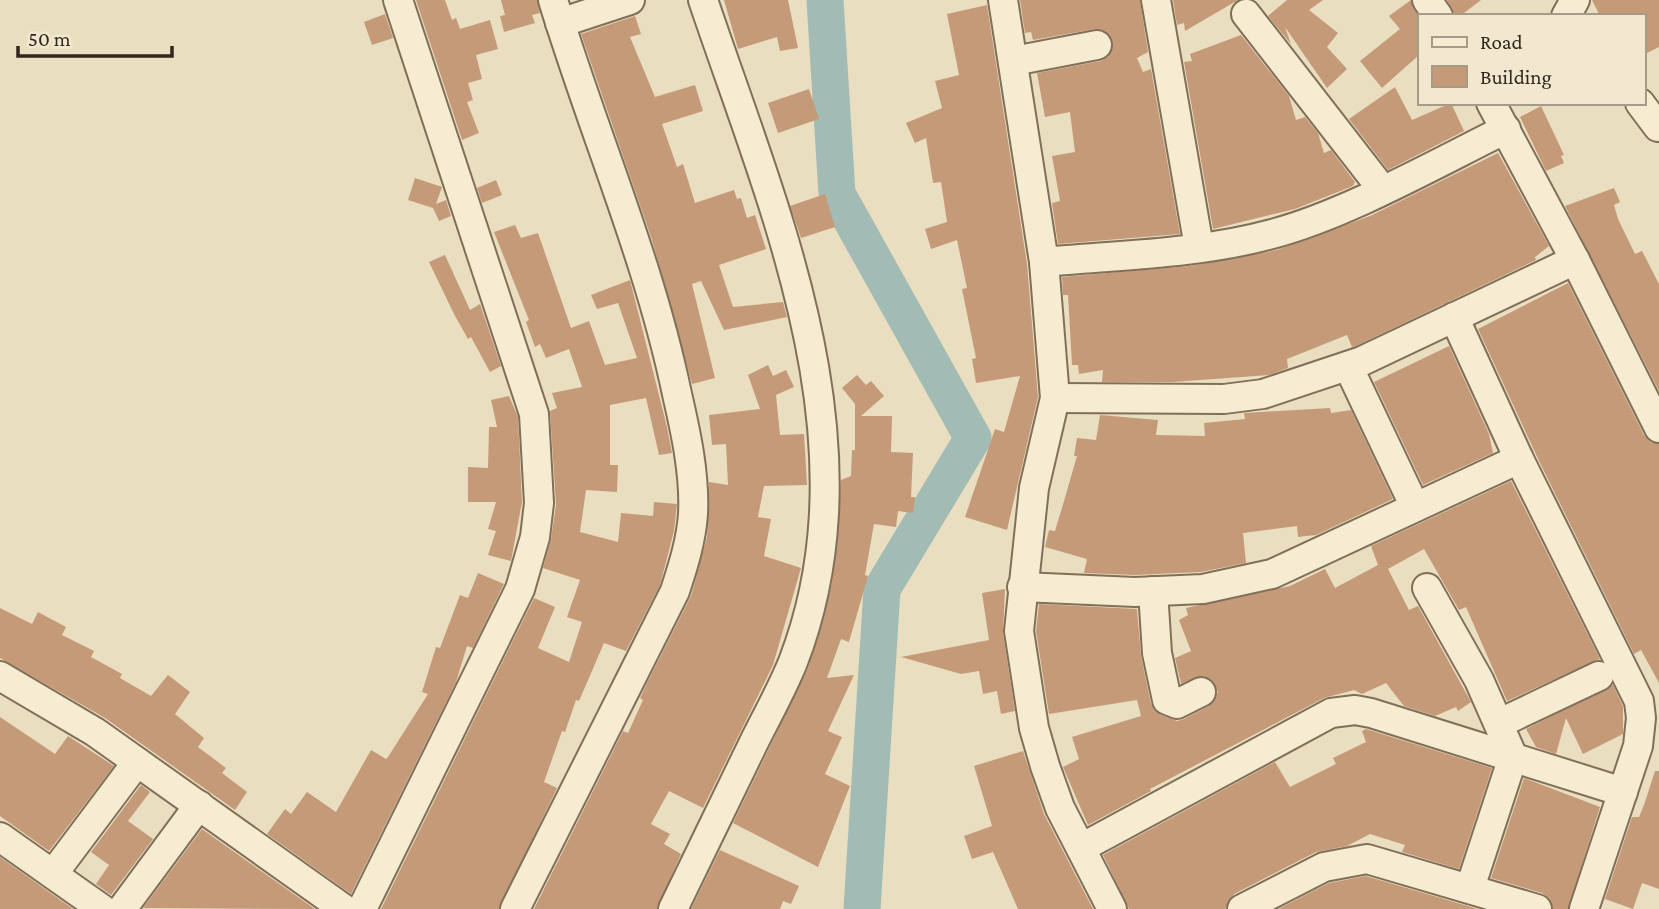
<svg xmlns="http://www.w3.org/2000/svg" width="1659" height="909" viewBox="0 0 1659 909" font-family="'Crimson Pro',serif">
	<style>
		.lines { fill: none; stroke-linecap: round; stroke-linejoin: round }
		.river { stroke: #a2bcb5; stroke-width: 37 }
		.building { fill: #c59a78 }
		.minor-casing { stroke: #816f59; stroke-width: 32 }
		.minor { stroke: #f6ecd2; stroke-width: 28 }
	</style>
	<rect width="100%" height="100%" fill="#eadec0"/>
	<g class="lines">
		<!-- river -->
		<path class="river" d="M825 0 837 194 973 438 882 589 862 909"/>
	</g>
	<!-- building -->
	<g class="building">
		<path d="M416 0H445L452 20 456 18 460 29 490 20 498 49 476 55 482 79 468 83 473 100 467 102 479 133 462 140Z"/>
		<path d="M501 0H537L540 13 532 15 535 23 504 32 500 16 505 15Z"/>
		<path d="M724 0H788L798 48 780 51 777 37 738 49Z"/>
		<path d="M1020 0H1140L1148 52 1137 58 1143 72 1151 69 1180 234 1058 244 1052 203 1060 201 1052 156 1075 152 1070 112 1045 117 1037 73 1101 61 1108 57 1113 43 1109 34 1095 29 1033 40 1031 32 1025 33Z"/>
		<path d="M1173 0H1238L1185 31 1184 23 1177 25Z"/>
		<path d="M1287 0H1323L1309 10 1338 33 1327 47 1347 69 1327 88 1285 27 1291 44 1268 16Z"/>
		<path d="M1411 0 1419 18V55L1382 88 1360 61 1400 29 1389 16Z"/>
		<path d="M1447 0H1481L1460 16H1454Z"/>
		<path d="M1592 0H1659V47L1643 55V16H1600Z"/>
		<path d="M987 5 1027 264 1038 397 1007 530 965 517 995 429 1004 432 1020 376 976 383 972 359 976 358 962 289 967 288 957 240 931 249 925 229 947 222 941 182 933 183 926 138 915 143 906 123 942 108 935 81 959 75 947 14Z"/>
		<path d="M385 14 393 38 372 45 364 22Z"/>
		<path d="M635 16 641 34 630 37 655 97 695 85 703 111 662 124 677 167 683 164 695 203 734 190 737 199 741 198 747 218 755 215 766 249 719 265 733 307 783 302 787 317 724 330 701 281 692 284 715 378 692 384 652 240 581 34Z"/>
		<path d="M1241 35 1289 96 1296 120 1305 117 1318 133 1324 153 1331 150 1355 182 1353 186 1295 209 1213 229 1184 62 1192 61 1190 54Z"/>
		<path d="M1395 87 1412 120 1451 103 1464 131 1388 170 1349 119Z"/>
		<path d="M809 89 819 119 778 133 768 103Z"/>
		<path d="M1541 106 1564 155 1561 156 1564 163 1546 171 1520 117Z"/>
		<path d="M1498 153 1549 246 1535 257 1536 260 1356 346 1352 347 1347 335 1287 359 1288 368 1269 375 1173 382H1102L1103 370 1079 374 1078 365H1072L1068 295H1063L1062 277 1190 266 1277 250 1370 216Z"/>
		<path d="M415 178 442 187 436 204 446 200 451 216 439 221 433 208 408 200Z"/>
		<path d="M496 180 502 195 482 203 477 188Z"/>
		<path d="M1614 188 1620 202 1614 205 1618 219 1635 254 1642 251 1659 284V391L1565 206Z"/>
		<path d="M825 194 835 227 801 238 790 206Z"/>
		<path d="M515 225 521 238 538 233 571 328 589 321 605 365 637 358 618 303 597 309 591 295 630 280 667 427 672 453 659 455 646 398 610 405V465H618L617 492 586 490 580 532 618 542 621 513 653 516 654 502 677 504 674 531 660 585 626 651 604 643 579 701 576 700 565 732 562 731 544 782 557 788 499 909H381L534 598 555 607 538 648 569 662 582 622 567 617 580 580 543 568 551 539 556 505 550 411 557 408 552 393 582 387 569 349 546 358 540 344 535 347 526 322 529 320 494 232Z"/>
		<path d="M445 255 470 310 480 304 501 366 490 372 471 337 468 339 454 314 429 262Z"/>
		<path d="M1568 283 1644 435 1650 442 1659 444V683L1641 650 1634 654 1539 461 1478 329Z"/>
		<path d="M1449 346 1489 434 1493 453 1423 485 1374 382Z"/>
		<path d="M768 365 773 376 786 370 794 387 776 395 780 435 804 434 807 485 764 486 758 517 771 519 764 556 801 568 773 665 703 808 669 791 651 824 670 834 664 844 681 854 657 909H534L623 731 628 733 643 700 640 698 646 685 691 596 707 537 709 482 728 485 726 444 712 445 709 415 760 409 748 375Z"/>
		<path d="M857 375 866 385 871 381 884 396 861 416H892L891 452 913 453 911 497H915L913 513 898 511 896 527 874 524 865 575 868 576 849 642 841 639 827 678 854 675 828 731 842 737 825 774 850 786 818 867 733 823 808 668 832 583 841 480 851 476 852 450H855V404L842 388Z"/>
		<path d="M509 396 518 417 522 502 511 561 488 555 496 531 488 529 496 502H468V467L488 468 489 427H497L491 400Z"/>
		<path d="M1330 408 1331 413 1351 410 1393 499 1316 535 1298 537 1297 526 1243 533 1246 563 1201 572 1135 575 1084 573 1087 559 1045 547 1049 530 1055 531 1064 501 1077 456H1074L1077 438 1096 440 1100 415 1158 420 1156 435 1205 436 1204 423 1245 419 1244 413Z"/>
		<path d="M1511 481 1600 659 1507 701 1466 607 1459 610 1424 549 1388 569 1409 610 1418 606 1471 702 1458 711 1456 707 1435 716 1404 706 1386 683 1362 694 1354 690 1324 698 1150 789 1151 791 1088 825 1063 767 1079 759 1072 737 1141 716 1137 700 1049 714 1036 631 1039 604 1137 609 1141 656 1151 704 1161 715 1177 721 1184 719 1209 706 1218 692 1211 679 1203 676 1181 684 1175 658 1191 651 1179 620 1188 615 1186 608 1290 586 1325 569 1335 588 1378 565 1371 546Z"/>
		<path d="M478 573 504 584 473 648 467 646 456 682 351 894 267 834 285 809 291 814 307 792 336 812 371 750 386 759 388 757 428 694 422 692 436 647 440 648 460 595 468 598Z"/>
		<path d="M1005 589 1003 633 1015 711 1001 714 997 691 983 694 979 671 961 674 901 657 989 640 982 593Z"/>
		<path d="M0 608 32 624 38 612 66 627 62 635 94 651 91 657 122 674 120 678 151 696 168 675 190 692 175 714 204 738 198 747 226 768 222 773 247 792 235 810 105 718 0 658Z"/>
		<path d="M1613 685 1623 706V734L1583 754 1566 718 1556 754 1536 747 1526 729Z"/>
		<path d="M0 717 55 754 68 736 114 766 49 851 0 816Z"/>
		<path d="M1366 729 1492 768 1459 869 1402 852 1405 845 1370 834 1347 846 1316 852 1234 894 1225 909H1129L1103 855 1275 762 1290 787 1336 764 1333 758 1366 742 1362 731Z"/>
		<path d="M1023 751 1044 814 1093 909H1018L993 852 972 859 964 836 992 826 974 766Z"/>
		<path d="M1655 771H1659V889L1642 883 1633 909 1605 899 1632 817H1639L1644 805Z"/>
		<path d="M1524 778 1600 807 1568 909H1553L1549 898 1542 893 1491 878Z"/>
		<path d="M141 785 150 792 128 821 153 839 111 895 96 884 109 865 91 852Z"/>
		<path d="M202 829 230 849 315 909 143 908Z"/>
		<path d="M720 850 799 886 791 904 783 901 780 909H691Z"/>
		<path d="M0 857 73 909H0Z"/>
		<path d="M1366 876 1478 909H1278L1329 883Z"/>
	</g>
	<g class="lines">
		<!-- minor casing -->
		<g class="minor-casing">
			<g id="minor">
				<path d="M1003 0 1044 262 1055 398 1034 488 1019 631 1034 728 1045 766 1060 808 1112 909"/>
				<path d="M1156 0 1199 247"/>
				<path d="M1427 0 1438 16"/>
				<path d="M1246 14 1382 189"/>
				<path d="M1566 16 1575 0"/>
				<path d="M560 23 630 0"/>
				<path d="M1013 61 1097 45"/>
				<path d="M1491 103 1575 260 1659 428"/>
				<path d="M1640 103 1658 127"/>
				<path d="M1044 262C1119 255 1199 254 1272 234 1347 214 1435 164 1506 129"/>
				<path d="M1454 317 1519 459 1639 701 1641 718 1638 746 1584 909"/>
				<path d="M1348 366 1415 507"/>
				<path d="M1055 398 1224 399 1263 394 1362 361 1575 260"/>
				<path d="M1022 587 1135 592 1203 589 1272 574 1519 459"/>
				<path d="M1427 588 1479 680 1513 757 1470 888"/>
				<path d="M1153 591 1157 653 1167 700 1177 704 1201 692"/>
				<path d="M0 676 95 732 344 909"/>
				<path d="M1500 723 1599 676"/>
				<path d="M0 837 102 909"/>
				<path d="M1081 848 1331 713 1355 710 1371 713 1623 792"/>
				<path d="M53 874 137 762"/>
				<path d="M122 909 199 805"/>
				<path d="M362 909 520 589 535 537 539 503 534 414 398 0"/>
				<path d="M515 909 675 591C683 566 691 542 693 514 695 475 686 433 677 394 649 259 593 132 553 0"/>
				<path d="M673 909C700 853 727 798 754 742 767 716 782 689 793 662 878 441 773 208 703 0"/>
				<path d="M1242 909 1324 867 1367 859 1537 909"/>
			</g>
		</g>
		<!-- minor -->
		<use href="#minor" class="minor"/>
	</g>
	<!-- legend -->
	<rect x="1418" y="14" width="228" height="91" fill="#f2e8cf" stroke="#a59b88" stroke-width="2"/>
	<rect x="1432" y="37" width="35" height="10" fill="#f6ecd2" stroke="#a59b88" stroke-width="2"/>
	<text x="1480" y="49" font-size="21" fill="#32271d">Road</text>
	<rect x="1432" y="66" width="35" height="21" fill="#c59a78" stroke="#a59b88" stroke-width="2"/>
	<text x="1480" y="84" font-size="21" fill="#32271d">Building</text>
	<!-- scale -->
	<path d="M18 46v10h154v-10" fill="none" stroke="#32271d" stroke-width="3.5"/>
	<text x="28" y="46" font-size="21" fill="#32271d" stroke="#f2e8cf" stroke-width="5" paint-order="stroke">50 m</text>
</svg>
